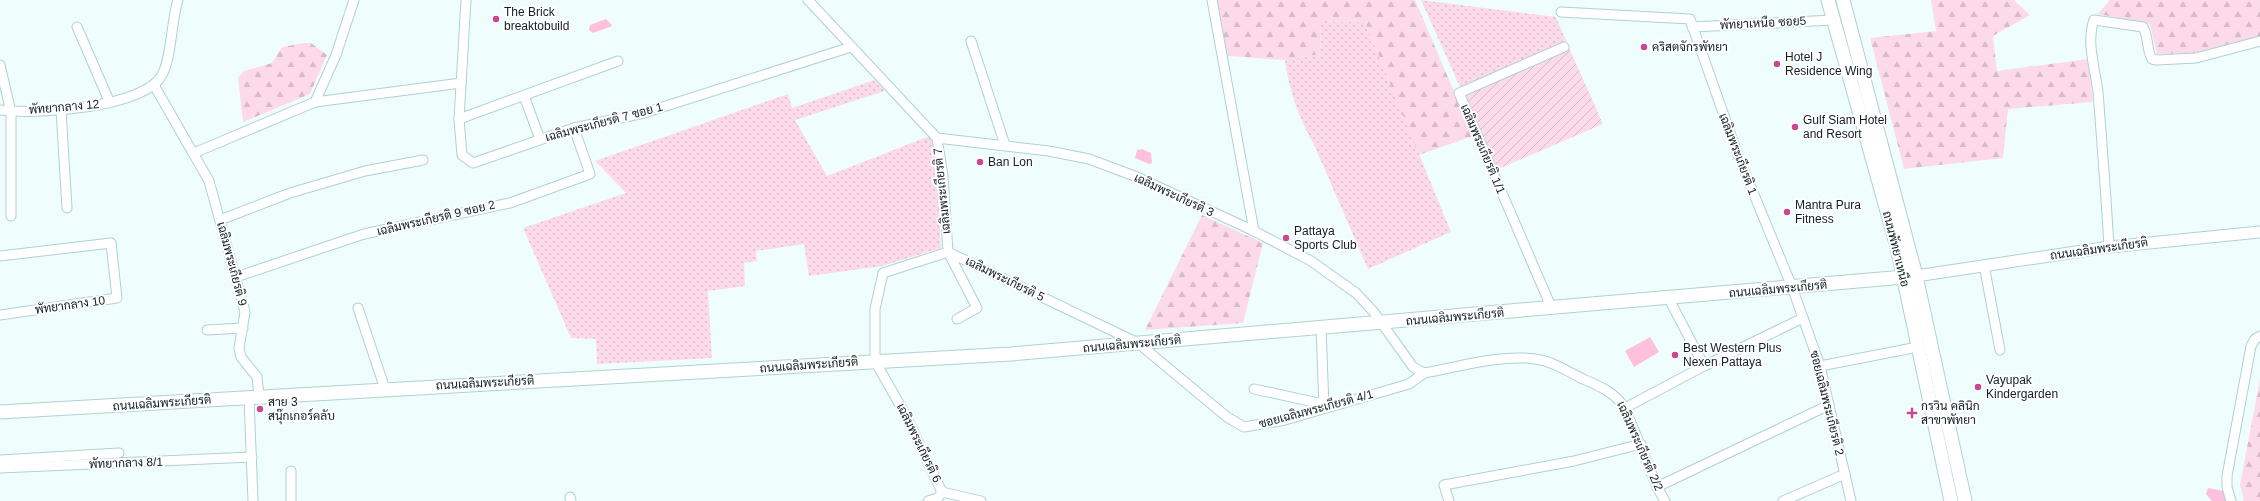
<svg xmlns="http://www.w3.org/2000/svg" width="2260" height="501" viewBox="0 0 2260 501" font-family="Arial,Sarabun,sans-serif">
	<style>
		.grass { fill: url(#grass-dots) }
		.forest { fill: url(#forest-firs) }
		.garden { fill: url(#garden-furrows) }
		.water { fill: #ffc0dd }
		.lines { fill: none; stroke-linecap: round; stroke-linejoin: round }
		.minor-casing { stroke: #aed2d1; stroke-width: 11 }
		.tertiary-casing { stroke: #aed2d1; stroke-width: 13 }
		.secondary-casing { stroke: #aed2d1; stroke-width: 15 }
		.minor { stroke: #fff; stroke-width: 9 }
		.tertiary { stroke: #fff; stroke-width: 11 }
		.secondary { stroke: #fff; stroke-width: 13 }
		.poi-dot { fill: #c94890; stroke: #fff; stroke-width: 1.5 }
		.labels { text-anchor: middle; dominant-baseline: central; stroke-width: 4; stroke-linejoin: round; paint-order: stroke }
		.poi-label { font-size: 12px; fill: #121f1f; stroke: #fff; text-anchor: start }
		.street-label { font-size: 12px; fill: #121f1f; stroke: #fff }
	</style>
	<defs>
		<pattern id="grass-dots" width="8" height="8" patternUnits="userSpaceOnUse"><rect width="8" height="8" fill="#fddaea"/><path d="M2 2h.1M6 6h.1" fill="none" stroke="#d8bbc8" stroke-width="1.8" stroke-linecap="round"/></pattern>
		<pattern id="forest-firs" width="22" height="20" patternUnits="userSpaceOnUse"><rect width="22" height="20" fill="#fddaea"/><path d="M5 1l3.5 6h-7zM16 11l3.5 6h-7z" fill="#d8bbc8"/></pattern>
		<pattern id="garden-furrows" width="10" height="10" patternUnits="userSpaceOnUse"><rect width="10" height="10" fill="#fddaea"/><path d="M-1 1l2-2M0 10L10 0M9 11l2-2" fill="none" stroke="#d8bbc8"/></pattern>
	</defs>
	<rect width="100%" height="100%" fill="#effefd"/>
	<!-- grass -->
	<g class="grass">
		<path d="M1421 0 1556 17 1570 50 1464 96Z"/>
		<path d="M1320 21 1365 22 1451 232 1368 269 1315 147C1299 119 1289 91 1285 60L1321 54Z"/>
		<path d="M874 80 885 91 795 120 827 176 930 136 936 151 941 248 882 266 809 276 804 244 756 251 757 261 744 263 745 286 708 291 712 358 597 364 596 339 571 338 523 228 626 193 595 161 788 94 792 108Z"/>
	</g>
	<!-- forest -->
	<g class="forest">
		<path d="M1216 0H1415L1473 136 1419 155 1365 22 1320 21 1321 54 1285 60 1228 56Z"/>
		<path d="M1931 0H2014L2030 15 1993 36 1997 71 2088 59 2093 102 2008 109 2003 158 1904 169 1870 38 1936 31Z"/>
		<path d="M2110 0H2260V36L2196 53 2157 54 2150 24 2098 14Z"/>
		<path d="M304 43H311L327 55 310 94 243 122 238 78 244 71 272 63 282 47Z"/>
		<path d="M1202 215 1263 243 1243 323 1145 330Z"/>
		<path d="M2260 379V501H2244L2240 485Z"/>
	</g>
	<!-- garden -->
	<path class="garden" d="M1570 50 1603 124 1496 170 1464 96Z"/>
	<!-- water -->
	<g class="water">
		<path d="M606 19 612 25 610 27 593 33 589 30 590 25Z"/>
		<path d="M1142 149 1151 153 1152 163 1149 164 1135 158 1137 150Z"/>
		<path d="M1650 337 1659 352 1634 367 1625 351Z"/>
		<path d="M2208 488 2224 491 2227 501H2212L2206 494Z"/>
	</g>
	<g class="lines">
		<!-- minor casing -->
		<g class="minor-casing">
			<g id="minor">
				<path d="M466 0 459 119 462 155 473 163 574 128 644 113 851 47"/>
				<path d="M808 0 937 138 943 176 948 252 883 273 875 309V361L905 414 942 492 981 501"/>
				<path d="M1212 0 1254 231"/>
				<path d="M1561 12 1690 19 1739 158 1792 287 1820 366 1851 501"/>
				<path d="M77 27 110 103"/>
				<path d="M1692 27 1833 20"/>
				<path d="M971 41 1005 145"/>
				<path d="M0 65 11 112V216"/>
				<path d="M154 85 209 181 245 312 239 348 241 357 257 377 259 397"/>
				<path d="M524 96 540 139"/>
				<path d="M315 102 336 55 354 0"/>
				<path d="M0 110C34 115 144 108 162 75 172 56 171 22 178 0"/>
				<path d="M61 110 67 208"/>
				<path d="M459 119 618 61"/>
				<path d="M937 138 1049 151 1089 159 1137 177 1254 231 1311 261 1356 293 1373 311 1413 367 1424 373C1458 367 1501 354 1535 359 1552 361 1569 372 1583 379 1600 386 1615 393 1625 408L1657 487 1665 501"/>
				<path d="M194 153 315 102 461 83"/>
				<path d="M220 220 290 193 365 171 423 160"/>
				<path d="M2109 247C2106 195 2102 143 2098 92 2095 68 2086 42 2094 20L2143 27C2149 37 2146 49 2152 59L2157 60 2196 58 2260 41"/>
				<path d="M0 256 111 243 117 298 0 315"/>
				<path d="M1984 265 2000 350"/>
				<path d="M236 277 364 234 510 203 590 174 574 128"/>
				<path d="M1669 299 1704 366"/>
				<path d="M358 308 385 389"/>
				<path d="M1552 309 1459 93 1564 47"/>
				<path d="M957 319 977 308 948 252 1138 343 1227 417 1244 427 1285 420 1409 384 1424 373"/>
				<path d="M1321 327 1324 408"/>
				<path d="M207 330 243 328"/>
				<path d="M1820 366 1918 347"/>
				<path d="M1254 389 1323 404"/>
				<path d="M249 398 253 501"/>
				<path d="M1625 408 1704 366 1803 318"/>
				<path d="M0 460 119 453"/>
				<path d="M0 468 252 457"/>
				<path d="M291 471V501"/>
				<path d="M1657 487 1829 405"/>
				<path d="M570 497 571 501"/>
				<path d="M928 501 938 498 942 492"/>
				<path d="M1449 501 1444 485 1574 461 1641 444"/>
				<path d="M1783 501 1845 474"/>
				<path d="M2231 501 2227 487V476L2251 346 2255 339 2260 336"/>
			</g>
		</g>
		<!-- tertiary casing -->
		<g class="tertiary-casing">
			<path id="tertiary" d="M1916 276 2109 247 2260 232"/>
		</g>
		<!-- secondary casing -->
		<g class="secondary-casing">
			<g id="secondary">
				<path d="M1828 0 1897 247 1951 501"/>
				<path d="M1843 0 1916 276 1965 501"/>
				<path d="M0 412 1011 354 1916 276"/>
			</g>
		</g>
		<!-- minor -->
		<use href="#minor" class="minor"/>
		<!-- tertiary -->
		<use href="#tertiary" class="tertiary"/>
		<!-- secondary -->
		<use href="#secondary" class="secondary"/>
	</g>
	<!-- markers -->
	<g class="poi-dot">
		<circle cx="496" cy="19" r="4"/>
		<circle cx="1644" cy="47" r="4"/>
		<circle cx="1777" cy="64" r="4"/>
		<circle cx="1795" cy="127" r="4"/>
		<circle cx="980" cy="162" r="4"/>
		<circle cx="1787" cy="212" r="4"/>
		<circle cx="1286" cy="238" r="4"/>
		<circle cx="1675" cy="355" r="4"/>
		<circle cx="1978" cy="387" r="4"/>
		<circle cx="260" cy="409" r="4"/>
		<path d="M1910 407h4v4h4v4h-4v4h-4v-4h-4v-4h4z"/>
	</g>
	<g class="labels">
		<!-- poi labels -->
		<g class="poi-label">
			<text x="504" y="12">The Brick<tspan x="504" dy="14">breaktobuild</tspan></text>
			<text x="1652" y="47">คริสตจักรพัทยา</text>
			<text x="1785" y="57">Hotel J<tspan x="1785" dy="14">Residence Wing</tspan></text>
			<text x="1803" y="120">Gulf Siam Hotel<tspan x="1803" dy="14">and Resort</tspan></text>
			<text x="988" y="162">Ban Lon</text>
			<text x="1795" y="205">Mantra Pura<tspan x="1795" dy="14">Fitness</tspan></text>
			<text x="1294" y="231">Pattaya<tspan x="1294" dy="14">Sports Club</tspan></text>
			<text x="1683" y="348">Best Western Plus<tspan x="1683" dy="14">Nexen Pattaya</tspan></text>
			<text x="1986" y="380">Vayupak<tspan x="1986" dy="14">Kindergarden</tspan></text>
			<text x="268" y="402">สาย 3<tspan x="268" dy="14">สนุ๊กเกอร์คลับ</tspan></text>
			<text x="1921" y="406">กรวิน คลินิก<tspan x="1921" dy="14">สาขาพัทยา</tspan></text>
		</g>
		<!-- street labels -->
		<g class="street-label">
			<text transform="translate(1763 23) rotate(-3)">พัทยาเหนือ ซอย5</text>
			<text transform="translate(64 107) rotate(-5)">พัทยากลาง 12</text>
			<text transform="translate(604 122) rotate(-15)">เฉลิมพระเกียรติ 7 ซอย 1</text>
			<text transform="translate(1483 149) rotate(67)">เฉลิมพระเกียรติ 1/1</text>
			<text transform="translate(1738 154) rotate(69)">เฉลิมพระเกียรติ 1</text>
			<text transform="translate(942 191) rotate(-96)">เฉลิมพระเกียรติ 7</text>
			<text transform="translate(1174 195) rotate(25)">เฉลิมพระเกียรติ 3</text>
			<text transform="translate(436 218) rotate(-13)">เฉลิมพระเกียรติ 9 ซอย 2</text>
			<text transform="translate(1896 249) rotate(76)">ถนนพัทยาเหนือ</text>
			<text transform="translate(2099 249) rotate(-8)">ถนนเฉลิมพระเกียรติ</text>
			<text transform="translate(232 264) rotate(75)">เฉลิมพระเกียรติ 9</text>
			<text transform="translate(1005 279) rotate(26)">เฉลิมพระเกียรติ 5</text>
			<text transform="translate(1778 289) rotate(-5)">ถนนเฉลิมพระเกียรติ</text>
			<text transform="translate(70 305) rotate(-8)">พัทยากลาง 10</text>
			<text transform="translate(1455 317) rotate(-5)">ถนนเฉลิมพระเกียรติ</text>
			<text transform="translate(1132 344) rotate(-5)">ถนนเฉลิมพระเกียรติ</text>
			<text transform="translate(809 365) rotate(-4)">ถนนเฉลิมพระเกียรติ</text>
			<text transform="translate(485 383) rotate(-3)">ถนนเฉลิมพระเกียรติ</text>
			<text transform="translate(162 403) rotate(-4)">ถนนเฉลิมพระเกียรติ</text>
			<text transform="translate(1827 403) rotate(76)">ซอยเฉลิมพระเกียรติ 2</text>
			<text transform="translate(1316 409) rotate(-15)">ซอยเฉลิมพระเกียรติ 4/1</text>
			<text transform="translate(919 443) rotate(64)">เฉลิมพระเกียรติ 6</text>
			<text transform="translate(1640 446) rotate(66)">เฉลิมพระเกียรติ 2/2</text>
			<text transform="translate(126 463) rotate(-2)">พัทยากลาง 8/1</text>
		</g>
	</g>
</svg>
